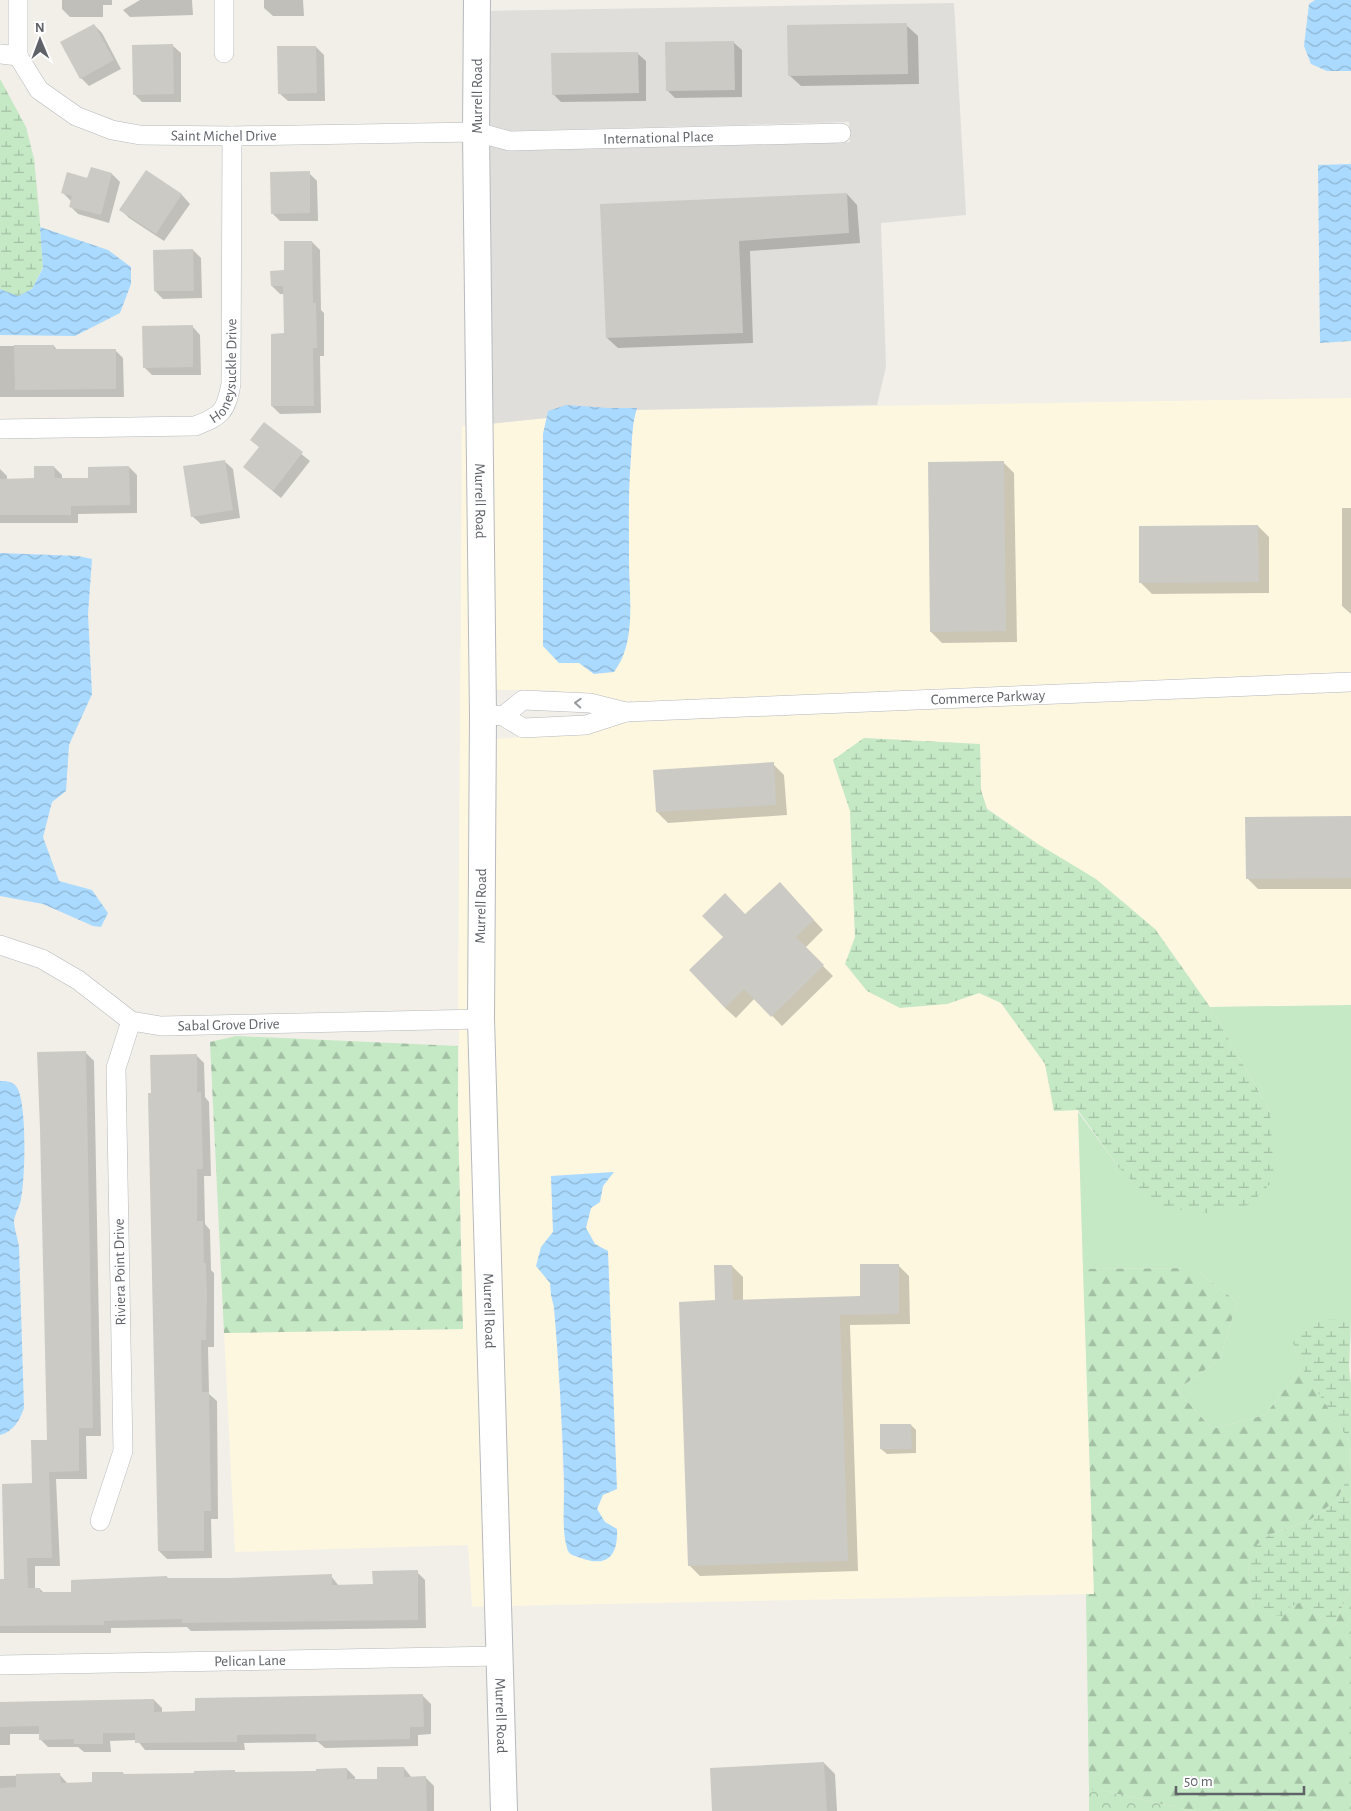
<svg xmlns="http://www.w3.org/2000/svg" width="1351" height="1811" viewBox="0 0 1351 1811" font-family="'Alegreya Sans',sans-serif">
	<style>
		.commercial { fill: #fef7e0; fill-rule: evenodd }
		.industrial { fill: #e0deda }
		.grass { fill: #c5e8c5 }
		.forest { fill: url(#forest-firs) }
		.wetland { fill: url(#wetland-marsh) }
		.park { fill: url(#park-crowns) }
		.water { fill: url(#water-waves) }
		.shadow { fill: #0003 }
		.building { fill: #cccac5 }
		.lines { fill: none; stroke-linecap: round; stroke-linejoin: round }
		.street-casing { stroke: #b5b8bc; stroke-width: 20 }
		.secondary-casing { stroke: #b6babf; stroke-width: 28 }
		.street { stroke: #fff; stroke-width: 19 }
		.secondary { stroke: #fff; stroke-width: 26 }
		.oneway { stroke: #979a9d }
		.labels { text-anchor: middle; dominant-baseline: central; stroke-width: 4.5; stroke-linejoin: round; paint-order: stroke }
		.street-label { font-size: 15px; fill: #5f6368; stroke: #fff }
	</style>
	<defs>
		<pattern id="forest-firs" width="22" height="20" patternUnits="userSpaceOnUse" patternTransform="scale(1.25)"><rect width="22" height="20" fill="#c5e8c5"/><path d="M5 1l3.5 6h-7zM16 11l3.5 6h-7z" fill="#a3c0a4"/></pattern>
		<pattern id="wetland-marsh" width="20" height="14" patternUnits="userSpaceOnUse" patternTransform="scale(1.25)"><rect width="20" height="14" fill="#c5e8c5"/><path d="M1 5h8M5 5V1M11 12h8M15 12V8" fill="none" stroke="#a3c0a4"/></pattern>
		<pattern id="park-crowns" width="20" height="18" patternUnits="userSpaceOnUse" patternTransform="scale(1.25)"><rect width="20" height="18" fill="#c5e8c5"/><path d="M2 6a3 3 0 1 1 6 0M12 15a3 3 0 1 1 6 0" fill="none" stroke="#a3c0a4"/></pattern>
		<pattern id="water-waves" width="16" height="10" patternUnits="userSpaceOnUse" patternTransform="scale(1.25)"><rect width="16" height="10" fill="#aadaff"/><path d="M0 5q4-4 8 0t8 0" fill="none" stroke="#8eb4d2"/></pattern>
	</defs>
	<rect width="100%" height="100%" fill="#f1efe8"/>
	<!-- commercial -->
	<g class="commercial">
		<path d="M1351 398V672L632 702V700L625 702 550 690H492L489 424 547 418 543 435 559 663H579L594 674 627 642 629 615V489L633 422 636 410Z"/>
		<path d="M471 425 472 1010H458L462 426Z"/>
		<path d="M1351 692V1005L1210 1007 1155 929 987 808 981 790 980 744 864 738 833 760 850 811 855 937 845 964 947 1004 979 993 1001 1003 1045 1064 1054 1110H1078L1094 1594 507 1606 489 1019 492 739 590 733 626 722 633 723V722ZM613 1172 603 1186 600 1202 591 1208 586 1228 595 1244 603 1495 597 1509 605 1522 617 1529 564 1518 561 1417 556 1328 550 1283 541 1247 553 1232 551 1176Z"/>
		<path d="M472 1029 489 1606 472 1607 468 1545 235 1552 224 1333 463 1329 458 1120 459 1030Z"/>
	</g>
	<!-- industrial -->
	<path class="industrial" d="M954 3 966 215 881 223 886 367 877 405 636 410V408H609L548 411 547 418 489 424 485 144 510 150 850 142 849 122 511 131 485 124 486 11Z"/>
	<!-- grass -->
	<path class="grass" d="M1351 1005V1321L1347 1319 1293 1343 1302 1367 1265 1415 1212 1429 1177 1390 1220 1359 1237 1302 1193 1268 1083 1269 1078 1112 1119 1168 1270 1111 1210 1007Z"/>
	<!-- forest -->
	<g class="forest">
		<path d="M236 1036 458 1046V1120L463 1329 224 1333 210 1042Z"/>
		<path d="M1193 1268 1237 1302 1220 1359 1177 1390 1212 1429 1265 1415 1302 1367 1350 1442 1349 1474 1337 1500 1310 1520 1269 1535 1248 1564 1250 1591 1254 1609 1283 1616 1290 1607 1300 1601 1334 1626 1351 1586V1811H1193L1100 1790H1089L1086 1594H1094L1083 1269Z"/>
	</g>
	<!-- wetland -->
	<g class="wetland">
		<path d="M0 79 26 127 34 159 39 210 43 267 32 289 18 297 0 289Z"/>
		<path d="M864 738 980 744 981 790 987 809 1038 844 1096 879 1155 929 1210 1007 1270 1111 1274 1180 1249 1205 1206 1213 1159 1207 1119 1168 1078 1110 1054 1111 1045 1064 1001 1003 979 993 947 1004 900 1008 867 991 845 964 855 937 850 811 833 760Z"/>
		<path d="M1347 1319 1351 1321 1349 1370 1351 1383V1586L1334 1626 1301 1602 1290 1607 1283 1616H1268L1254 1609 1250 1591 1248 1564 1255 1546 1269 1535 1310 1520 1337 1500 1349 1474 1350 1442 1302 1368 1293 1343 1302 1327 1322 1320Z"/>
	</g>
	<!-- park -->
	<path class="park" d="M1089 1790H1100L1193 1811H1089Z"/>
	<!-- water -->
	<g class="water">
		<path d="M1315 0H1351V71H1327L1311 64 1304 46 1309 4Z"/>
		<path d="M1351 164V341L1320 343 1318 165Z"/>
		<path d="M40 227 108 250 131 267V284L120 313 75 336 0 335V289L18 296 32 289 43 268Z"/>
		<path d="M566 405 609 408H637C632 424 632 440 631 457 628 492 629 526 629 560 629 596 637 642 614 672L594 674 579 663H559L543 646V434L548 411Z"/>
		<path d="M0 553 78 556 92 559 88 614 92 694 69 745 66 791 52 802 43 837 59 881 92 890 108 913 101 927 93 926 43 904 0 896Z"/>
		<path d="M0 1081C5 1081 10 1081 15 1085 28 1096 25 1181 21 1199 20 1206 15 1213 14 1221 14 1228 18 1239 19 1247L24 1408C20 1420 13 1432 0 1435Z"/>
		<path d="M614 1172 603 1186 600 1202 591 1208 586 1228 595 1244 608 1251 617 1489 603 1495 597 1509 605 1522 617 1529C618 1555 608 1568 581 1558 575 1556 568 1555 567 1548 561 1528 565 1500 564 1479 562 1422 559 1364 554 1307L551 1295 550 1283 536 1266 541 1247 553 1232 551 1176Z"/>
	</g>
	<!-- shadow -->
	<g class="shadow">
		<path d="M62 0H112V5H103V17H70L62 9Z"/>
		<path d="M140 0H192L193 15 130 17 123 10Z"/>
		<path d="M264 0H303L304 16H273L264 8Z"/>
		<path d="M94 25 102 33 121 69 89 86 81 78Z"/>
		<path d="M906 25 918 36 919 84 801 86 789 75Z"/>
		<path d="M733 42 742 50V97L675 98 667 90Z"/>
		<path d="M172 45 181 53V102H142L134 94Z"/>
		<path d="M316 47 324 55 325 101H288L279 93Z"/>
		<path d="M637 53 646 61V101L561 102 553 94Z"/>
		<path d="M92 168 112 174 120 182 109 223 78 214 70 206 71 201 63 193 88 180Z"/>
		<path d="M146 172 182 195 190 204 164 241 129 218 121 210Z"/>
		<path d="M309 173 317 181 318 221H280L272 213Z"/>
		<path d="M847 194 857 205 860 243 750 251 753 343 618 348 607 338 601 205Z"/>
		<path d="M312 242 320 250 321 310 324 313V356H320L321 413 280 414 272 406 286 334 285 294H280L272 286Z"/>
		<path d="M193 250 201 258 202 298 163 299 155 291Z"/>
		<path d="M192 326 200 335 201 375H152L144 367Z"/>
		<path d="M0 346H54L58 351 115 350 123 358 124 397H0Z"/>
		<path d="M264 424 310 461 281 498 244 467 260 448 252 440Z"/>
		<path d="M224 461 233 469 240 518 201 524 192 516Z"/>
		<path d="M1003 462 1014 473 1017 642 942 643 931 632Z"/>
		<path d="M54 467 62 475V480L89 479 129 467 137 475V513L78 514V523H0V469L7 476V480L35 479Z"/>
		<path d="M1342 508H1351V614L1342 606Z"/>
		<path d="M1258 526 1269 537V593L1152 594 1141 583Z"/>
		<path d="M773 764 784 775 787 815 668 823 657 812Z"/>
		<path d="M1351 818V889H1258L1247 878Z"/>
		<path d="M790 894 823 930 805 948 833 976 782 1026 755 998 736 1018 725 1008 745 916Z"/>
		<path d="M86 1053 94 1061 101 1436H86L87 1479H56L60 1566H35V1589H40L44 1593H73L167 1577 169 1579H231L331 1576 339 1586 374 1585 417 1572 425 1580 426 1628 191 1631 187 1627 111 1628V1633H0V1580H5L33 1485 48 1441Z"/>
		<path d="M196 1055 204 1063 205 1097 209 1102 211 1176H204L205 1224 210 1230 211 1270 214 1273V1347H208L209 1394 217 1401 218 1519H211L212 1558 167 1559 159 1551 152 1094Z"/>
		<path d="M898 1265 909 1276 910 1324 850 1325 858 1571 700 1576 689 1565 732 1266 743 1277V1301L861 1297Z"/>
		<path d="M911 1425 916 1430V1453L887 1454 881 1449Z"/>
		<path d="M422 1695 431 1704V1734L418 1735V1746L325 1748 318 1742 244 1743 245 1750H145L137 1740 110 1741 111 1752H84L78 1747H48L40 1739V1734H10V1745H0V1703L154 1700 162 1708V1713Z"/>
		<path d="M824 1763 835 1774 837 1811H713Z"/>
		<path d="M404 1768 412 1778H426L434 1786V1811H0V1776L60 1775 68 1784 93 1783 123 1773 125 1775 196 1774 235 1772 237 1773 317 1772 347 1769 355 1777V1780H378Z"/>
	</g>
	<!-- building -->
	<g class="building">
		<path d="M907 23 908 74 788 76 787 25Z"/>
		<path d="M94 24 114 60 80 79 60 42Z"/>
		<path d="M734 41 735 90 666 91 665 42Z"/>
		<path d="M173 44 174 94 133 95 132 45Z"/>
		<path d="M277 46H316L317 93 278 94Z"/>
		<path d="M638 52 639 93 552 95 551 53Z"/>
		<path d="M91 167 112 173 101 215 69 207 72 196 61 193 67 172 87 178Z"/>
		<path d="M146 170 182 194 156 234 119 210Z"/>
		<path d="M310 171V213L271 214 270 172Z"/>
		<path d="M847 193 849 233 739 241 743 333 606 338 600 204Z"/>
		<path d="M284 241H312L313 303H316L317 348H313L314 406H271V334L284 333 283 286H271L270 271 284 270Z"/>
		<path d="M193 249 194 291H154L153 250Z"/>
		<path d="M193 325V367L143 368 142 326Z"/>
		<path d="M14 345H54V349H116V389L15 390Z"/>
		<path d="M264 422 303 452 273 491 243 467 259 447 250 440Z"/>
		<path d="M225 460 233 510 191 517 183 466Z"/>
		<path d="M1004 461 1006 631 930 632 928 462Z"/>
		<path d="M34 466H54L55 478H88V467L129 466 130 505 71 506V515H0V479L34 478Z"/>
		<path d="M1258 525 1259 582 1139 583V526Z"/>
		<path d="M774 762 776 805 656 812 653 770Z"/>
		<path d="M1351 816V878L1246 879 1245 817Z"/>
		<path d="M780 882 814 920 796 937 824 965 771 1017 744 989 725 1008 689 970 723 937 702 916 725 893 745 914Z"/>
		<path d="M86 1051 93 1428H79V1471L49 1472 52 1558H27L28 1588H40V1592H71V1580L167 1576V1578H231L332 1574V1585L373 1584 372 1571 418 1570V1620L182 1623V1619L104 1621V1625L0 1626V1579H4L2 1484 32 1483 31 1440H47L40 1129 37 1052Z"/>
		<path d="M197 1054V1092H201L203 1169H197V1221H203L204 1263H206L207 1296 206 1340H201L202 1392H209L211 1511H204V1551H158L148 1093H151L150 1055Z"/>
		<path d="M860 1264H899V1314L840 1315 848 1561 688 1566 679 1302 715 1300 714 1265H732L733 1300 860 1296Z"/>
		<path d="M880 1424H911L912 1449H880Z"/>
		<path d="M423 1694 424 1727H410V1739L316 1741V1734L237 1735V1742L135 1743V1733H103V1744H74V1739L39 1740V1726L0 1727V1702L154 1699V1712L195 1711V1698Z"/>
		<path d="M824 1762 827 1811H712L710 1768Z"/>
		<path d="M377 1767H404V1777L426 1776 427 1811H0V1788L16 1787V1774L60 1773 61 1783 92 1782V1772H123V1774L194 1773V1771L235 1770V1772L316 1771V1769L347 1768V1779H377Z"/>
	</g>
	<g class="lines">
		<!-- street casing -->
		<g class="street-casing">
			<g id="street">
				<path d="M224 53V0"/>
				<path id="s1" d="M0 54 18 56 39 90 76 116 112 130 140 135 232 136 476 132 510 141 841 133"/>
				<path d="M18 56V0"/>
				<path id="s2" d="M0 429 195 426C222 416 226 411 231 384L232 136"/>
				<path d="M492 715 503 716 523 728 586 725 626 712"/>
				<path id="s3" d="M503 716 523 700 590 703 626 712 1351 682"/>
				<path id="s4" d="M0 945 42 959 78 980 131 1021 161 1026 481 1019"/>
				<path d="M100 1521 123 1451 116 1068 131 1021"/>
				<path id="s5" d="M0 1665 500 1656"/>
			</g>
		</g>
		<!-- secondary casing -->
		<g class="secondary-casing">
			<g id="secondary">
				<path id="s6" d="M477 0 476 132 483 715 481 1019 504 1811"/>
			</g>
		</g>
		<!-- street -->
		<use href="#street" class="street"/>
		<!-- secondary -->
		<use href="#secondary" class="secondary"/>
	</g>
	<!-- one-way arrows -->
	<defs><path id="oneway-chevron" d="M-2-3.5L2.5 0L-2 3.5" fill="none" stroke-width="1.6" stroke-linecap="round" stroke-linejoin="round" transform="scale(1.25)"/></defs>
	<use class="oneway" href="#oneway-chevron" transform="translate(578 703) rotate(-177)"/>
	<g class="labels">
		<!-- street labels -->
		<g class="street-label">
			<text transform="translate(477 96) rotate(-90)">Murrell Road</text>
			<text stroke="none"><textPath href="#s1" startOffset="254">Saint Michel Drive</textPath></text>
			<text stroke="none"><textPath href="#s1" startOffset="690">International Place</textPath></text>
			<text stroke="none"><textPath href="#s2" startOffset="266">Honeysuckle Drive</textPath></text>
			<text stroke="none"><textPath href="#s6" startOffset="501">Murrell Road</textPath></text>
			<text stroke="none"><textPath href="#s3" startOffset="492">Commerce Parkway</textPath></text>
			<text transform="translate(481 906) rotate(-89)">Murrell Road</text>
			<text stroke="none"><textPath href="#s4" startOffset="251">Sabal Grove Drive</textPath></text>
			<text transform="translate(120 1272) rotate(-91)">Riviera Point Drive</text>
			<text stroke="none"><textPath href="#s6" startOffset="1311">Murrell Road</textPath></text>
			<text stroke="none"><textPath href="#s5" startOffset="250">Pelican Lane</textPath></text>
			<text stroke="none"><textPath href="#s6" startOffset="1716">Murrell Road</textPath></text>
		</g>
	</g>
	<!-- north arrow -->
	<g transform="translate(40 40) rotate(359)" stroke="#ffffff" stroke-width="4" paint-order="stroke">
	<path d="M0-4L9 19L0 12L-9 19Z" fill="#5f6368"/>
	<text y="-8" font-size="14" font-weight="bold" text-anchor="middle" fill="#5f6368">N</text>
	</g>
	<!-- scale -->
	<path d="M1176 1786v8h128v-8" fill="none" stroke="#5f6368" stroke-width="2.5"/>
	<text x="1184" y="1786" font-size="15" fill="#5f6368" stroke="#ffffff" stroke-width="4" paint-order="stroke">50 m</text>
</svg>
